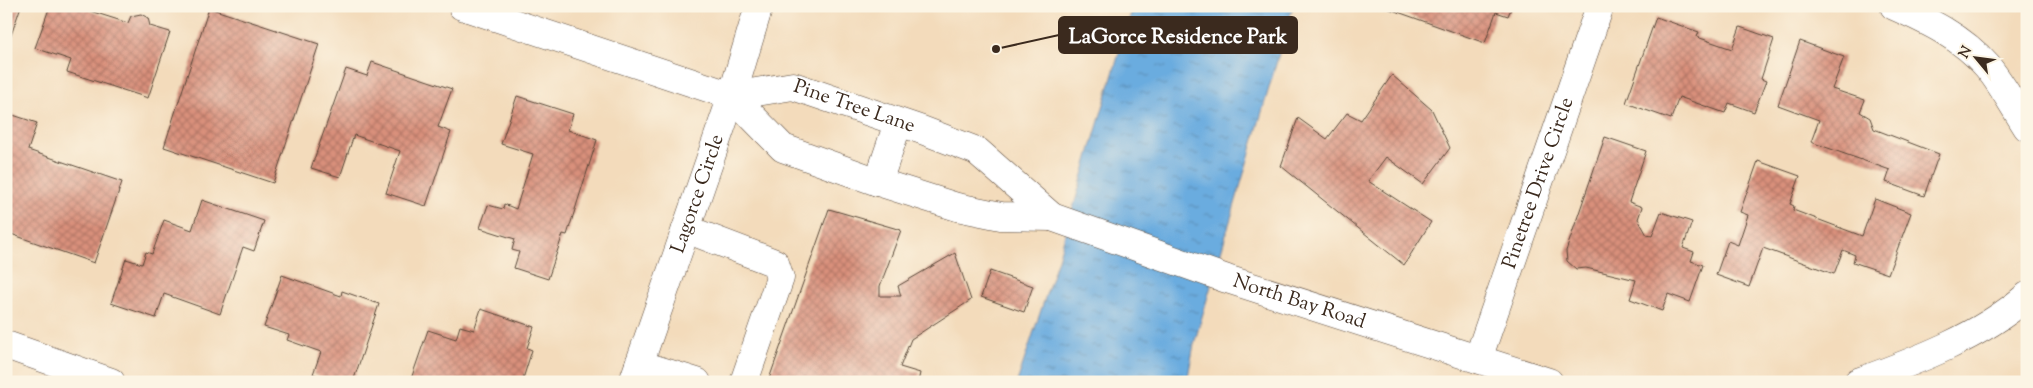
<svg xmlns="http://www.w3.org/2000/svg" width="2033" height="388" viewBox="0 0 2033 388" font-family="'Sorts Mill Goudy',serif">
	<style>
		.water { fill: url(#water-ripples); stroke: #536b7e }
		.building { fill: url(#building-cross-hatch) }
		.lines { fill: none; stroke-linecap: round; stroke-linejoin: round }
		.minor-casing { stroke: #574536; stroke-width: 29 }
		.minor { stroke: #fff; stroke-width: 28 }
		.labels { text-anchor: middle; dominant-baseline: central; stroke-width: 4.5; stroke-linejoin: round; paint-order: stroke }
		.street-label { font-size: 20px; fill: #3b2a1e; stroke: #fcf5e5 }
		.leader { fill: none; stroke: #3b2a1e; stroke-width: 2 }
		.callout-dot { fill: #3b2a1e; stroke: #fcf5e5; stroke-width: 2 }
		.callout { fill: #3b2a1e; stroke: #3b2a1e; stroke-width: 2 }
		.callout-label { font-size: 21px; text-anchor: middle; font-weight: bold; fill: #fff }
	</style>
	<defs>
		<pattern id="water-ripples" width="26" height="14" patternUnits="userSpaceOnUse" patternTransform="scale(1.25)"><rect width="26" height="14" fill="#6bacdf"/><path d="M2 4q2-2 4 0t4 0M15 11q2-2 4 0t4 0" fill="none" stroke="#598cb4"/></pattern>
		<pattern id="building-cross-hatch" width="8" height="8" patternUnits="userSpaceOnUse" patternTransform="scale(1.25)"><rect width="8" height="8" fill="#d9907c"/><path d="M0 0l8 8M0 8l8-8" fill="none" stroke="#b17665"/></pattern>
	</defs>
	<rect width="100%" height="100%" fill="#fcf5e5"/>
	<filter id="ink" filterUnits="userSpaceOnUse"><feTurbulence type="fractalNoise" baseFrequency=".02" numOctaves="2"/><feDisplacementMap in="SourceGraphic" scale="10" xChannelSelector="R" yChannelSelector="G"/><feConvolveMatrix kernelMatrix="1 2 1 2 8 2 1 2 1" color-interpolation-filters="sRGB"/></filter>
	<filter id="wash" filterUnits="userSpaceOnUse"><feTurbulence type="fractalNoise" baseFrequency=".0096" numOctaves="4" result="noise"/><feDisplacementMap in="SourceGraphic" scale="20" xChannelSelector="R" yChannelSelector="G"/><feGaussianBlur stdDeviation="1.12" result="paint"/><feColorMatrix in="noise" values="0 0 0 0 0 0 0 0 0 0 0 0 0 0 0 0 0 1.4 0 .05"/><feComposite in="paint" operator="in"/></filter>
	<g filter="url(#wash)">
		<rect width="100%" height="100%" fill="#f3dbbb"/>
		<!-- water -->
		<path class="water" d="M1133 6H1293L1194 344 1187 382H1017L1058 259Z"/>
		<g id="blocks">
			<!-- building -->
			<g class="building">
				<path d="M6 6H21L7 47H6Z"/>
				<path d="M50 6H92L90 11 128 23 131 16 141 14 148 18 150 26 170 32 148 98 67 72 71 60 35 48Z"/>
				<path d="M1381 6H1512L1508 16 1496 12 1485 43Z"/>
				<path d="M209 8 319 44 273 183 164 147Z"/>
				<path d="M1656 17 1699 32 1697 37 1732 49 1740 27 1774 39 1761 79 1766 81 1754 112 1729 103 1725 113 1679 97 1671 119 1626 103Z"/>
				<path d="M1800 41 1844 57 1832 89 1865 100 1860 112 1870 118 1874 129 1939 154 1924 196 1886 182 1890 170 1811 142 1819 120 1778 105Z"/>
				<path d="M372 62 452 89 438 127 451 132 426 206 386 193 400 151 354 135 340 177 311 168 346 69 367 76Z"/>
				<path d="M1392 75 1432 110 1450 148 1423 184 1386 157 1368 181 1431 222 1404 265 1281 166 1298 118 1327 139 1347 113 1361 120Z"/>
				<path d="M517 96 573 114 568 130 597 140 567 235 563 234 548 279 514 268 519 252 512 250 515 239 480 228 488 205 503 209 504 204 516 209 533 154 501 144Z"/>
				<path d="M10 114 37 123 28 150 122 182 94 263 11 234 6 246V124Z"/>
				<path d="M1605 137 1646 151 1629 202 1642 207 1638 219 1647 235 1652 236 1661 212 1692 222 1683 248 1694 252 1691 261 1703 265 1690 302 1668 294 1662 311 1630 299 1636 280 1586 268 1576 269 1567 261 1566 251Z"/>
				<path d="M1758 161 1800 176 1790 204 1794 206 1793 210 1862 236 1875 199 1911 213 1888 274 1853 262 1855 255 1843 250 1834 274 1763 248 1749 287 1716 275 1728 241 1738 245 1748 215 1740 212Z"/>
				<path d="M202 200 264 221 254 251 243 247 220 314 164 294 156 318 111 303 126 259 142 264 146 252 152 254 164 220 192 230Z"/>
				<path d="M829 209 901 230 880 286V296H901L898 286 955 253 971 300 911 339 900 367 920 373 918 382H768Z"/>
				<path d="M990 271 1033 286 1024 312 981 297Z"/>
				<path d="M282 275 341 296 342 291 379 304 353 382H337L313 374 321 352 287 340 289 335 264 327Z"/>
				<path d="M481 309 534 327 527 348 532 350 522 382H410L428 330 456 339 460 326 474 330Z"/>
			</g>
		</g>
	</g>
	<g filter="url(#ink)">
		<use href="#blocks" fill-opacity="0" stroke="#574536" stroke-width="1"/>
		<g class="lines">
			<!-- minor casing -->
			<g class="minor-casing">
				<g id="minor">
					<path id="s1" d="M462 6 732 96 793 86 922 130 977 151 1052 217"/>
					<path d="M1894 6C1928 21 1962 37 1987 66 2002 84 2014 107 2027 127"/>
					<path id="s2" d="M732 96 783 148 878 182 957 207 1001 216 1052 217 1227 279 1549 382"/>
					<path d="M878 182 898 123"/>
					<path d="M686 229 775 263 780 278 744 382"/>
					<path d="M6 345 111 382"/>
					<path id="s3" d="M1478 359 1600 6"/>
					<path d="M639 364 697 382"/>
					<path id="s4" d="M633 382 732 96 759 6"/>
					<path d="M1858 382C1916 361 1980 337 2027 296"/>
				</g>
			</g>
			<!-- minor -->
			<use href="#minor" class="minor"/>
		</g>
	</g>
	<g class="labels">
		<!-- street labels -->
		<g class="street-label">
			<text stroke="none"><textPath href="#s1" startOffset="411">Pine Tree Lane</textPath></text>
			<text stroke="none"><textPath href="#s3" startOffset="186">Pinetree Drive Circle</textPath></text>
			<text stroke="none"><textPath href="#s4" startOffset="199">Lagorce Circle</textPath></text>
			<text stroke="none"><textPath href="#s2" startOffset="614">North Bay Road</textPath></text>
		</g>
	</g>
	<!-- callouts -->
	<path class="leader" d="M996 49L1059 35"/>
	<circle class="callout-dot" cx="996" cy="49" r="5"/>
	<rect class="callout" x="1059" y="17" width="238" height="36" rx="5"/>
	<g class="callout-label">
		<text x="1178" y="43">LaGorce Residence Park</text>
	</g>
	<!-- margin -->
	<rect width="2033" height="388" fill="none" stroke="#fcf5e5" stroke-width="25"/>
	<!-- north arrow -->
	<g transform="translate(1976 58) rotate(299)" stroke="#fcf5e5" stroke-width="4" paint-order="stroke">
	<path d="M0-4L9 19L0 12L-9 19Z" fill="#3b2a1e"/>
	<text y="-8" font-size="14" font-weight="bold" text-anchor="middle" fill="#3b2a1e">N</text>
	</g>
</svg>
